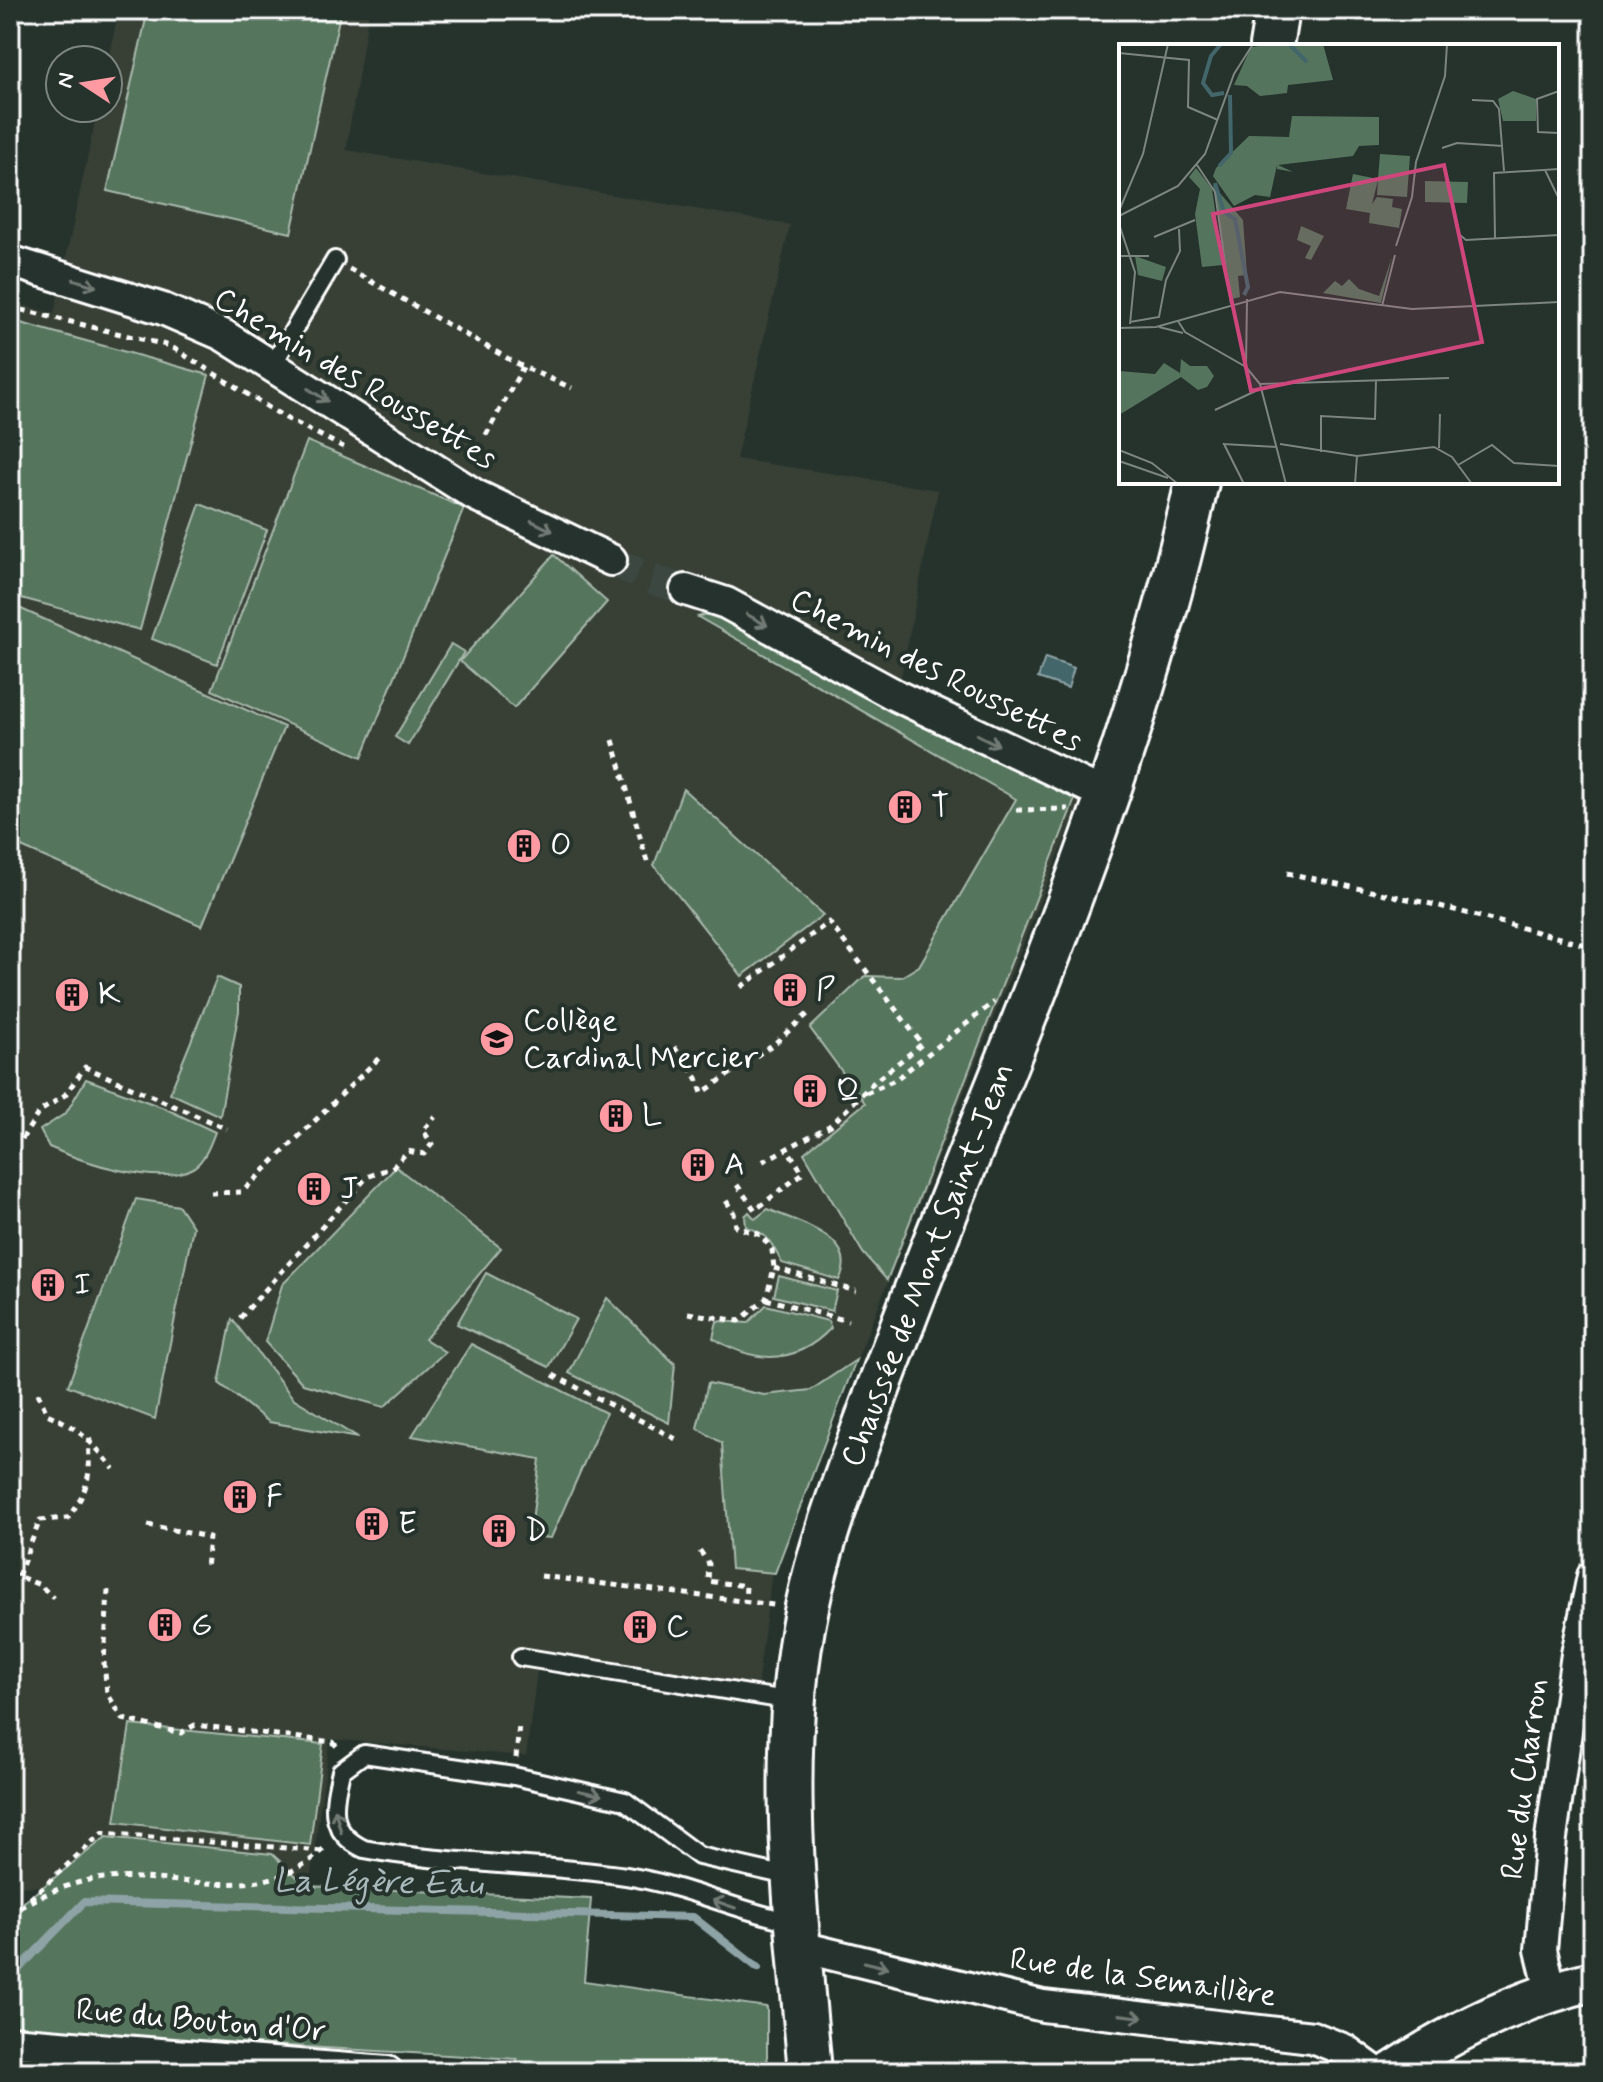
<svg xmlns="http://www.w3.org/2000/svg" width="1603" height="2082" viewBox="0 0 1603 2082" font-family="Mynerve,sans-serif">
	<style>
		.built { fill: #384036 }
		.green { fill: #55745d; stroke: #aabaae; stroke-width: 2 }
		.water { fill: #43666a; stroke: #8ea3a6; stroke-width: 2 }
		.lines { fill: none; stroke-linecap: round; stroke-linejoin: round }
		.stream { stroke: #8ea3a6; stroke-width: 8 }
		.minor-tunnel { stroke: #3c4742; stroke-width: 30; stroke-dasharray: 30 15; stroke-linecap: butt }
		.service-casing { stroke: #fff; stroke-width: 22 }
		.minor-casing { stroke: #fff; stroke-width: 36 }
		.tertiary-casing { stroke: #fff; stroke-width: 44 }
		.secondary-casing { stroke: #fff; stroke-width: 48 }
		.path { stroke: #fff; stroke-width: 5; stroke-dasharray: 6 6; stroke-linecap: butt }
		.service { stroke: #26332d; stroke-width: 16 }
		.minor { stroke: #26332d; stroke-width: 30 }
		.tertiary { stroke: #26332d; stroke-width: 38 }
		.secondary { stroke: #26332d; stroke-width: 42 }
		.oneway { stroke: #727a76 }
		.labels { text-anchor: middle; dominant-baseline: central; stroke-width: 8; stroke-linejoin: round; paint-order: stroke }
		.street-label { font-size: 32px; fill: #fff; stroke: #26332d }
		.poi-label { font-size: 32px; fill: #fff; stroke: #26332d; text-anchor: start }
		.water-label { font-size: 34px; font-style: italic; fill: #aababc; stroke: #26332d }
		.inset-river { fill: none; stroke: #43666a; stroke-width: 4 }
		.inset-road { fill: none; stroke: #7d8581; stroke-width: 2 }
		.view { fill: #ce467c; fill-opacity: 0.15; stroke: #ce467c; stroke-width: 4 }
		.inset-edge { fill: none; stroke: #fff; stroke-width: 4 }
	</style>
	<rect width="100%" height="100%" fill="#26332d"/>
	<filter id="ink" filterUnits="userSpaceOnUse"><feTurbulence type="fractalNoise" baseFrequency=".0125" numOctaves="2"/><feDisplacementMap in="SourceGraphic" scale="16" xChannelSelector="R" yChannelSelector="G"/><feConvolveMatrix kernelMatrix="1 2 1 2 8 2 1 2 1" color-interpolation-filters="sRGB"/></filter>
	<g filter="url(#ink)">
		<!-- built -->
		<path class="built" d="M119 10H369L346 150 790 225 736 459 938 490 897 696 1081 799 772 1572 755 1703 538 1663 526 1756 330 1739 310 1882 10 1887V302L54 314 98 108H108V60Z"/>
		<!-- green -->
		<g class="green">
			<path d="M148 10H341L291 233 107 191Z"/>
			<path d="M10 320 209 375 140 630 10 595Z"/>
			<path d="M307 441 464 508 362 757 212 690Z"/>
			<path d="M200 504 267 530 217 664 152 639Z"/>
			<path d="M554 555 607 602 514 708 460 661Z"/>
			<path d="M10 604 284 727 202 926 10 842Z"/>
			<path d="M717 610 1075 799 887 1280 863 1253 804 1153 865 1103 810 1028 865 976 901 977 919 966 1016 799 698 617Z"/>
			<path d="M451 644 464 652 408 745 395 737Z"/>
			<path d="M683 789 823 915 742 976 654 865Z"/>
			<path d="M217 977 239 987V1011L220 1116 170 1093Z"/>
			<path d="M86 1079 164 1108 215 1132C210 1145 205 1160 193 1168 160 1188 80 1161 49 1147L40 1130 66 1113Z"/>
			<path d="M396 1167 501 1248 425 1339 445 1352 384 1407 303 1384 265 1342 282 1285Z"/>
			<path d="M136 1199 179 1206 193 1227 155 1419 68 1386Z"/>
			<path d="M768 1209C795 1222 862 1237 839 1280L782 1263C771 1243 770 1234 746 1227L745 1216 749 1212 755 1219Z"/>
			<path d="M486 1273 576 1319 549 1367 457 1324Z"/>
			<path d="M779 1276 837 1291 832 1311 774 1296Z"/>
			<path d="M607 1298 675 1364 669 1423 569 1373Z"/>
			<path d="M766 1305 828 1321 831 1328C795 1366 755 1364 713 1338L717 1321 748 1323Z"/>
			<path d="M232 1319 293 1398 358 1438 269 1422 219 1383Z"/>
			<path d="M471 1344 606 1413 551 1538 530 1536 540 1459 412 1436Z"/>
			<path d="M856 1360 775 1573 731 1569 722 1443 697 1428 708 1383 764 1395 811 1390Z"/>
			<path d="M130 1725 323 1744 310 1845 115 1822Z"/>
			<path d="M106 1837 272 1854 307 1886 591 1899 584 1981 767 2007V2072H550L517 2069V2059L10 2030V1913Z"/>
			<path d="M10 2057 186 2072H10Z"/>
		</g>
		<!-- water -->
		<path class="water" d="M1045 658 1074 668 1068 688 1038 678Z"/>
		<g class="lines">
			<!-- stream -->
			<path class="stream" d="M10 1978 84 1902 693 1917 758 1968"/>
			<!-- minor-tunnel -->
			<path class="minor-tunnel" d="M611 560 650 579 686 590"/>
			<!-- service casing -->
			<g class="service-casing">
				<g id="service">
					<path d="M272 366 335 260"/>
					<path d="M521 1657 792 1701"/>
					<path d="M792 1877 699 1856 625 1801 514 1776 364 1754 341 1771C333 1806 327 1832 364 1849 451 1865 539 1863 626 1876 685 1885 739 1912 797 1923"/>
				</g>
			</g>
			<!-- minor casing -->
			<g class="minor-casing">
				<g id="minor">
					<path d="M10 261 163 309 223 335 475 495 611 560"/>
					<path d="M686 590 726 603 897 696 1110 797"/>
					<path d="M801 1947 1043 2006 1312 2037 1345 2050 1375 2072"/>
					<path d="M1551 1991 1541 1950 1551 1838 1577 1654 1593 1576"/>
					<path d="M10 2042 387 2072"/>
				</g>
			</g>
			<!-- tertiary casing -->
			<g class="tertiary-casing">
				<path id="tertiary" d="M1392 2072C1454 2031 1521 1998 1593 1981"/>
			</g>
			<!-- secondary casing -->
			<g class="secondary-casing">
				<g id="secondary">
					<path d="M1271 46 1277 10"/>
					<path d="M810 2072C797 1919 775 1759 807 1607 820 1544 843 1485 865 1424 895 1343 926 1263 958 1183 1052 952 1143 727 1197 482"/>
				</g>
			</g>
			<!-- path -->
			<g class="path">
				<path d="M349 269 523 367 572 388"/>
				<path d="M10 307 170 346 284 417 345 448"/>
				<path d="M486 435 523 367"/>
				<path d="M613 740 648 865"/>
				<path d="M1016 810 1068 809"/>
				<path d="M1287 873 1436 905 1593 947"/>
				<path d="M741 987 829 922 922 1044 874 1082 831 1125 760 1163"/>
				<path d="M674 1047 697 1078 702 1093 775 1043 810 1012"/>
				<path d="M866 1093 895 1080 994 1002"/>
				<path d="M22 1139 39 1112 65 1095 85 1067 227 1129"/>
				<path d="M737 1185 755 1210 803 1173 786 1147"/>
				<path d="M211 1193 242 1192 380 1057"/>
				<path d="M774 1268 856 1291"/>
				<path d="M766 1299 848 1321"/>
				<path d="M688 1313 739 1321 766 1299 774 1268 772 1250 761 1235 736 1227 734 1213 723 1196"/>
				<path d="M240 1318 367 1177 393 1167 408 1151 424 1154 432 1144 423 1130 435 1117"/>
				<path d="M553 1375 676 1439"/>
				<path d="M38 1393 47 1414C78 1427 93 1443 114 1469"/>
				<path d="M148 1525 209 1537 206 1569"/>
				<path d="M700 1551 709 1564 708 1581 746 1586 745 1602"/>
				<path d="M10 1573 40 1585 53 1598"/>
				<path d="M18 1576 40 1520 68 1518C79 1502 87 1490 89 1470 90 1459 87 1450 90 1438"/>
				<path d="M541 1576 774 1605"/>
				<path d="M108 1590 104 1663 107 1693 123 1719 181 1733 195 1725 333 1742 340 1750"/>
				<path d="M516 1758 519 1725"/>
				<path d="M30 1899 102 1833 321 1851"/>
				<path d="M10 1914C33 1898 68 1883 96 1879 172 1869 265 1912 327 1845"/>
			</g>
			<!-- service -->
			<use href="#service" class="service"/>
			<!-- minor -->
			<use href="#minor" class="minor"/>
			<!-- tertiary -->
			<use href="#tertiary" class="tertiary"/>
			<!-- secondary -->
			<use href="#secondary" class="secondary"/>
		</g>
		<!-- one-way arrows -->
		<defs><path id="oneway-shaft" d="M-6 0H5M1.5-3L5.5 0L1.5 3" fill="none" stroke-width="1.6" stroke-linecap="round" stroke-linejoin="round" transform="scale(2)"/></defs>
		<g class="oneway">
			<use href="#oneway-shaft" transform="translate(85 283) rotate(18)"/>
			<use href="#oneway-shaft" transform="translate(318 395) rotate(32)"/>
			<use href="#oneway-shaft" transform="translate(542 526) rotate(26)"/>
			<use href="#oneway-shaft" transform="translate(757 620) rotate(29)"/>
			<use href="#oneway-shaft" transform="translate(988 740) rotate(26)"/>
			<use href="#oneway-shaft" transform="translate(590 1793) rotate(12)"/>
			<use href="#oneway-shaft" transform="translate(338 1821) rotate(-105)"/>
			<use href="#oneway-shaft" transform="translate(724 1904) rotate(-161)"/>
			<use href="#oneway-shaft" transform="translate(876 1965) rotate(14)"/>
			<use href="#oneway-shaft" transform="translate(1131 2016) rotate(7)"/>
		</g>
	</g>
	<!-- icons -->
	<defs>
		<g id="building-disc" transform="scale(1.8)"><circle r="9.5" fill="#ff9aa2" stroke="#26332d"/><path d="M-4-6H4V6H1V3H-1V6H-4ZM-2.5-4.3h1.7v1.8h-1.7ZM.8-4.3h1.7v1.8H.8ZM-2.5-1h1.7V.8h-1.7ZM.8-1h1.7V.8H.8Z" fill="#111"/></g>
		<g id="school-disc" transform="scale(1.8)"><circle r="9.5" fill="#ff9aa2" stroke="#26332d"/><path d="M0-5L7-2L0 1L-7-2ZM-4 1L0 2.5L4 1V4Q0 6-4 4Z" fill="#111"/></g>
	</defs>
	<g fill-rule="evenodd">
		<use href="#building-disc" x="905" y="807"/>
		<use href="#building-disc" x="524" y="846"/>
		<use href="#building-disc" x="790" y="990"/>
		<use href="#building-disc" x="72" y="995"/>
		<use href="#school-disc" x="497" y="1039"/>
		<use href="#building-disc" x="810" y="1091"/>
		<use href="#building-disc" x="616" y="1116"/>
		<use href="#building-disc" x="698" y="1165"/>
		<use href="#building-disc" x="314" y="1189"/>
		<use href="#building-disc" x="48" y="1285"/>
		<use href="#building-disc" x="240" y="1497"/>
		<use href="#building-disc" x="372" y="1524"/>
		<use href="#building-disc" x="499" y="1531"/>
		<use href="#building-disc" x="165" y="1625"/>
		<use href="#building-disc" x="640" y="1627"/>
	</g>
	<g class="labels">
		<!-- street labels -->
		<g class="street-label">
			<text transform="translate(355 379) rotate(31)">Chemin des Roussettes</text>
			<text transform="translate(936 671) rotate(27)">Chemin des Roussettes</text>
			<text transform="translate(928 1265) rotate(-69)">Chaussée de Mont Saint-Jean</text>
			<text transform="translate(1525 1779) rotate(-83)">Rue du Charron</text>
			<text transform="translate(1143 1978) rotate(8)">Rue de la Semaillère</text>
			<text transform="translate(201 2021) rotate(5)">Rue du Bouton d'Or</text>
		</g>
		<!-- poi labels -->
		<g class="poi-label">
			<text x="931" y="807">T</text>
			<text x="550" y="846">O</text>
			<text x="816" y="990">P</text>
			<text x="98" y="995">K</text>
			<text x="523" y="1021">Collège<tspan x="523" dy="37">Cardinal Mercier</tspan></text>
			<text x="836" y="1091">Q</text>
			<text x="642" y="1116">L</text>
			<text x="724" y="1165">A</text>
			<text x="340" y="1189">J</text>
			<text x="74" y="1285">I</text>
			<text x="266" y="1497">F</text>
			<text x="398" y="1524">E</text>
			<text x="525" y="1531">D</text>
			<text x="191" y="1625">G</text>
			<text x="666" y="1627">C</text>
		</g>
		<!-- water labels -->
		<g class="water-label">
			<text transform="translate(378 1883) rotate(1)">La Légère Eau</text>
		</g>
	</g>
	<!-- overview -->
	<g transform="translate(1119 44)">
		<rect width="440" height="440" fill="#26332d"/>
		<path d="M158 0H204L214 36 169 41 168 49 141 52 128 42 115 41 132 3ZM394 47 417 55V77H384L379 55ZM173 72 260 73V101L240 102 234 112 159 121 174 128 158 125V121L151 153 136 151 115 162 94 132 97 124 130 92 170 93ZM261 110 291 112 288 153 258 151 259 136 253 160 258 153 274 155 273 163 283 165 280 184 250 179 251 169 227 165 234 130 259 135ZM77 124 93 145 104 221 83 223 76 170 81 145 70 133ZM306 137 349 138 348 159 306 158ZM94 141 124 176 128 231 119 232 121 253 113 255ZM182 182 205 192 192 216 186 214 192 202 178 196ZM16 212 47 223 43 237 19 231ZM273 213 262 259 204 249 216 237 223 242 230 235 240 245 260 252ZM62 315 71 322H88L95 332 88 343 79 346 62 333 0 371V327L36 330 45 319 61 329Z" fill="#55745d"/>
		<path class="inset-river" d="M102 0 92 12 84 39 93 51 105 49M170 0 188 18M100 122 112 109 111 51M96 139 105 168 116 175 129 243 125 251"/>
		<path class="inset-road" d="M0 9 70 16 69 63 99 76M440 47 418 55 419 88 440 89M353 56 374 57 380 65 385 127M323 104 338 99 384 102M78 121 96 148 112 260M426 126 440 155M0 167 24 110 49 0M0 172 59 142 86 110 115 30 134 0M0 180 16 228 11 280M341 191 347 196 440 191M35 193 76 176M376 194 375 129 440 125M277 202 293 153 297 118 326 32 328 0M0 212H30M263 262 276 211M59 277 66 288 127 323 141 340 167 440M11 278 40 273 47 236 61 207 60 185M40 283 64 289M0 284 37 283 161 248 293 265 440 258M127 323 128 255M141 340 330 334M96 366 143 344M161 400 238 412 315 403 333 413 353 440M320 404 321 370M0 406 33 419 59 440M202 408V372L256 375 257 336M0 417 49 434M339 421 373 401 395 419 440 422M125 440 105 400 158 403M236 440 238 412"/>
		<path class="view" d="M325 121 363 298 132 347 94 170Z"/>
		<rect width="440" height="440" class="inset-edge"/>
	</g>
	<!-- margin -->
	<rect width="1603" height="2082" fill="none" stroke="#26332d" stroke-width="40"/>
	<rect x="20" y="20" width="1563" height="2042" fill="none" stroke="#fff" stroke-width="3" filter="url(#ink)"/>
	<!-- north arrow -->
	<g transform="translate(84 84) rotate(282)"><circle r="38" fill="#26332d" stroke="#7d8581" stroke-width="2"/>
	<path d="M0-6L14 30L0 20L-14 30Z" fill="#ff9aa2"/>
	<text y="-12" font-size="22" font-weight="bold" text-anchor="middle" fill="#ffffff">N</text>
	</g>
</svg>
